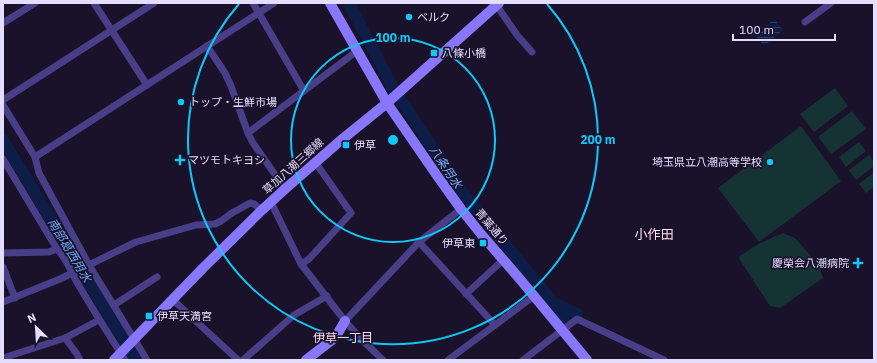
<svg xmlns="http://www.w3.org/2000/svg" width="877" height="363" viewBox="0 0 877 363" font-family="'IBM Plex Sans','Noto Sans JP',sans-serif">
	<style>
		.green { fill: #153234 }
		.water { fill: url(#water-rules) }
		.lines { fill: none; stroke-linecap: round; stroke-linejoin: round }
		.river { stroke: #0d1d48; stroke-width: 12 }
		.street { stroke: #493f88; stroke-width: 7 }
		.secondary { stroke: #8877fa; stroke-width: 10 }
		.ring { fill: none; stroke: #0fc8f7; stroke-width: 2 }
		.poi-dot { fill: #0fc8f7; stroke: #19122a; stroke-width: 1.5 }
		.labels { text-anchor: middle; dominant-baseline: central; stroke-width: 3.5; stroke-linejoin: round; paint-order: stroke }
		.poi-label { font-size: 11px; fill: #e4ddfe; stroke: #19122a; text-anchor: start }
		.street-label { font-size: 11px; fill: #e4ddfe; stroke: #19122a }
		.water-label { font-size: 12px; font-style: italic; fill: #6eabfa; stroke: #19122a }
		.neighbourhood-label { font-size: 12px; fill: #fedfef; stroke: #19122a }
		.quarter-label { font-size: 13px; fill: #fedfef; stroke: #19122a }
		.centre { fill: #0fc8f7; stroke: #19122a; stroke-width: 2 }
		.ring-label { font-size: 12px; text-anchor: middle; font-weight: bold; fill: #0fc8f7; stroke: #19122a; stroke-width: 3.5; stroke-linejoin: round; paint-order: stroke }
	</style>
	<defs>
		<pattern id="water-rules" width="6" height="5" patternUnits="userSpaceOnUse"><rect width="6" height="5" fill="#0d1d48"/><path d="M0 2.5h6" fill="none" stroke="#303d63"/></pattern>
	</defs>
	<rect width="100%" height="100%" fill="#19122a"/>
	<!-- green -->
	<g class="green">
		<path d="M835 88 848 106 814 132 800 114Z"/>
		<path d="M852 111 866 129 831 154 818 137Z"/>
		<path d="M801 126 841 181 759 242 718 188Z"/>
		<path d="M859 142 866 151 846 167 839 157Z"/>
		<path d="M869 155 874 162V166L856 180 849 170Z"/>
		<path d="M874 172V187L866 193 859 184Z"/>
		<path d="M783 233 795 238 819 265 823 278 780 308 770 306 738 257 760 243Z"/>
	</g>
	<!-- water -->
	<path class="water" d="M774 19 783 30 764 46 755 35Z"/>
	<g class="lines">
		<!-- river -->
		<g class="river">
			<path d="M349 3 394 90 462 192 543 290 564 318"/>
			<path d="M3 140 136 360"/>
			<path d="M554 303 577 314"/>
		</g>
		<!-- street -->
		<g class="street">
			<path d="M94 3 147 85"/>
			<path d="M253 3 304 91"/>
			<path d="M495 3 517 35 532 52"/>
			<path d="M805 22 831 3"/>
			<path d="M3 23 35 3"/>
			<path d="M207 46 225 73 231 86 248 133 253 143 285 189"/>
			<path d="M3 100 154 3"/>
			<path d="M3 105 35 157 39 173 89 265 147 360"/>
			<path d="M248 133 357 51"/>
			<path d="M35 157 274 3"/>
			<path d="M3 159 57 249C67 259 71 272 78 284 93 310 109 335 125 360"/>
			<path d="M271 202 301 264 345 321 362 340 383 360"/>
			<path d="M419 242 495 325"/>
			<path d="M3 253 49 252 57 249"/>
			<path d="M301 264 309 259 351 213 315 162"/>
			<path d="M3 267 15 298"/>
			<path d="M466 294 503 260"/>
			<path d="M173 300 238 360"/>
			<path d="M3 302 60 279 136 242 196 225 215 224 221 221 232 213 250 203 254 204 262 210"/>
			<path d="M114 305 157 277"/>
			<path d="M345 321 419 242 461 209"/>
			<path d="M65 338 77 354 80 360"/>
			<path d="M3 358 65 338 99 320"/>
			<path d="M243 360 294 315 327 296"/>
			<path d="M448 360 534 296"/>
			<path d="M523 360 577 319 664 360"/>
		</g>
		<!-- secondary -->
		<g class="secondary">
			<path d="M330 3 387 103 438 177 461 209 481 234 519 278 587 360"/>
			<path d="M114 360 204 267 262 210 285 189 340 141 387 103 499 3"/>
			<path d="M306 360 332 340 338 333 345 321"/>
		</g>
	</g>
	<!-- distance rings -->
	<g class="ring">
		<circle cx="393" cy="140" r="102"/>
		<path d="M547 4A205 205 0 1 1 239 4"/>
	</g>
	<!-- markers -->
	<g class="poi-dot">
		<circle cx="409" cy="17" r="4"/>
		<rect x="430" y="49" width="8" height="8" rx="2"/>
		<circle cx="181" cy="102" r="4"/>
		<rect x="342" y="141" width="8" height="8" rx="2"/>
		<path d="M178 154h4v4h4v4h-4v4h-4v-4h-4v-4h4z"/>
		<circle cx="770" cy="162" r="4"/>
		<rect x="479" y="239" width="8" height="8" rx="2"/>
		<path d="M856 257h4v4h4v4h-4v4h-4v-4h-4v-4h4z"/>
		<rect x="145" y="312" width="8" height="8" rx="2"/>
	</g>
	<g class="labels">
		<!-- poi labels -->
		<g class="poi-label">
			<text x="417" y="17">ベルク</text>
			<text x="442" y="53">八條小橋</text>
			<text x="189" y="102">トップ・生鮮市場</text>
			<text x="354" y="145">伊草</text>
			<text x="188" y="160">マツモトキヨシ</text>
			<text x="762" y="162" text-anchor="end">埼玉県立八潮高等学校</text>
			<text x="475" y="243" text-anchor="end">伊草東</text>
			<text x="849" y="263" text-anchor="end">慶榮会八潮病院</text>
			<text x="157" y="316">伊草天満宮</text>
		</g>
		<!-- street labels -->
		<g class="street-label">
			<text transform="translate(293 166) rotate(-42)">草加八潮三郷線</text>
			<text transform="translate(492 227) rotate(50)">青葉通り</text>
		</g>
		<!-- water labels -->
		<g class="water-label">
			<text transform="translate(446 167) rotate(56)">八条用水</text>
			<text transform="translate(70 250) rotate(59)">南部葛西用水</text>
		</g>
		<!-- neighbourhood labels -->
		<g class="neighbourhood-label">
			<text x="343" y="337">伊草一丁目</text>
		</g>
		<!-- quarter labels -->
		<g class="quarter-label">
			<text x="654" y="234">小作田</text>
		</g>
	</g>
	<circle cx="393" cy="140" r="6" class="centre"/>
	<g class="ring-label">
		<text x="393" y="42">100 m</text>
		<text x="598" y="144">200 m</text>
	</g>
	<!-- border -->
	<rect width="877" height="363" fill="none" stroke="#e4ddfe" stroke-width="8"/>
	<!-- north arrow -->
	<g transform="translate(36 327) rotate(335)" stroke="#19122a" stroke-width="3" paint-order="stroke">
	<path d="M0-3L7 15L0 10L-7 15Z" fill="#e4ddfe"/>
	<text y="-6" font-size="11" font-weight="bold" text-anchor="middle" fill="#e4ddfe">N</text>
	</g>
	<!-- scale -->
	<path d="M733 34v6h102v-6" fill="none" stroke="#e4ddfe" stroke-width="2"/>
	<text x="739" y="34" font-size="12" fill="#e4ddfe" stroke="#19122a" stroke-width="3" paint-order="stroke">100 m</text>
</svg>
